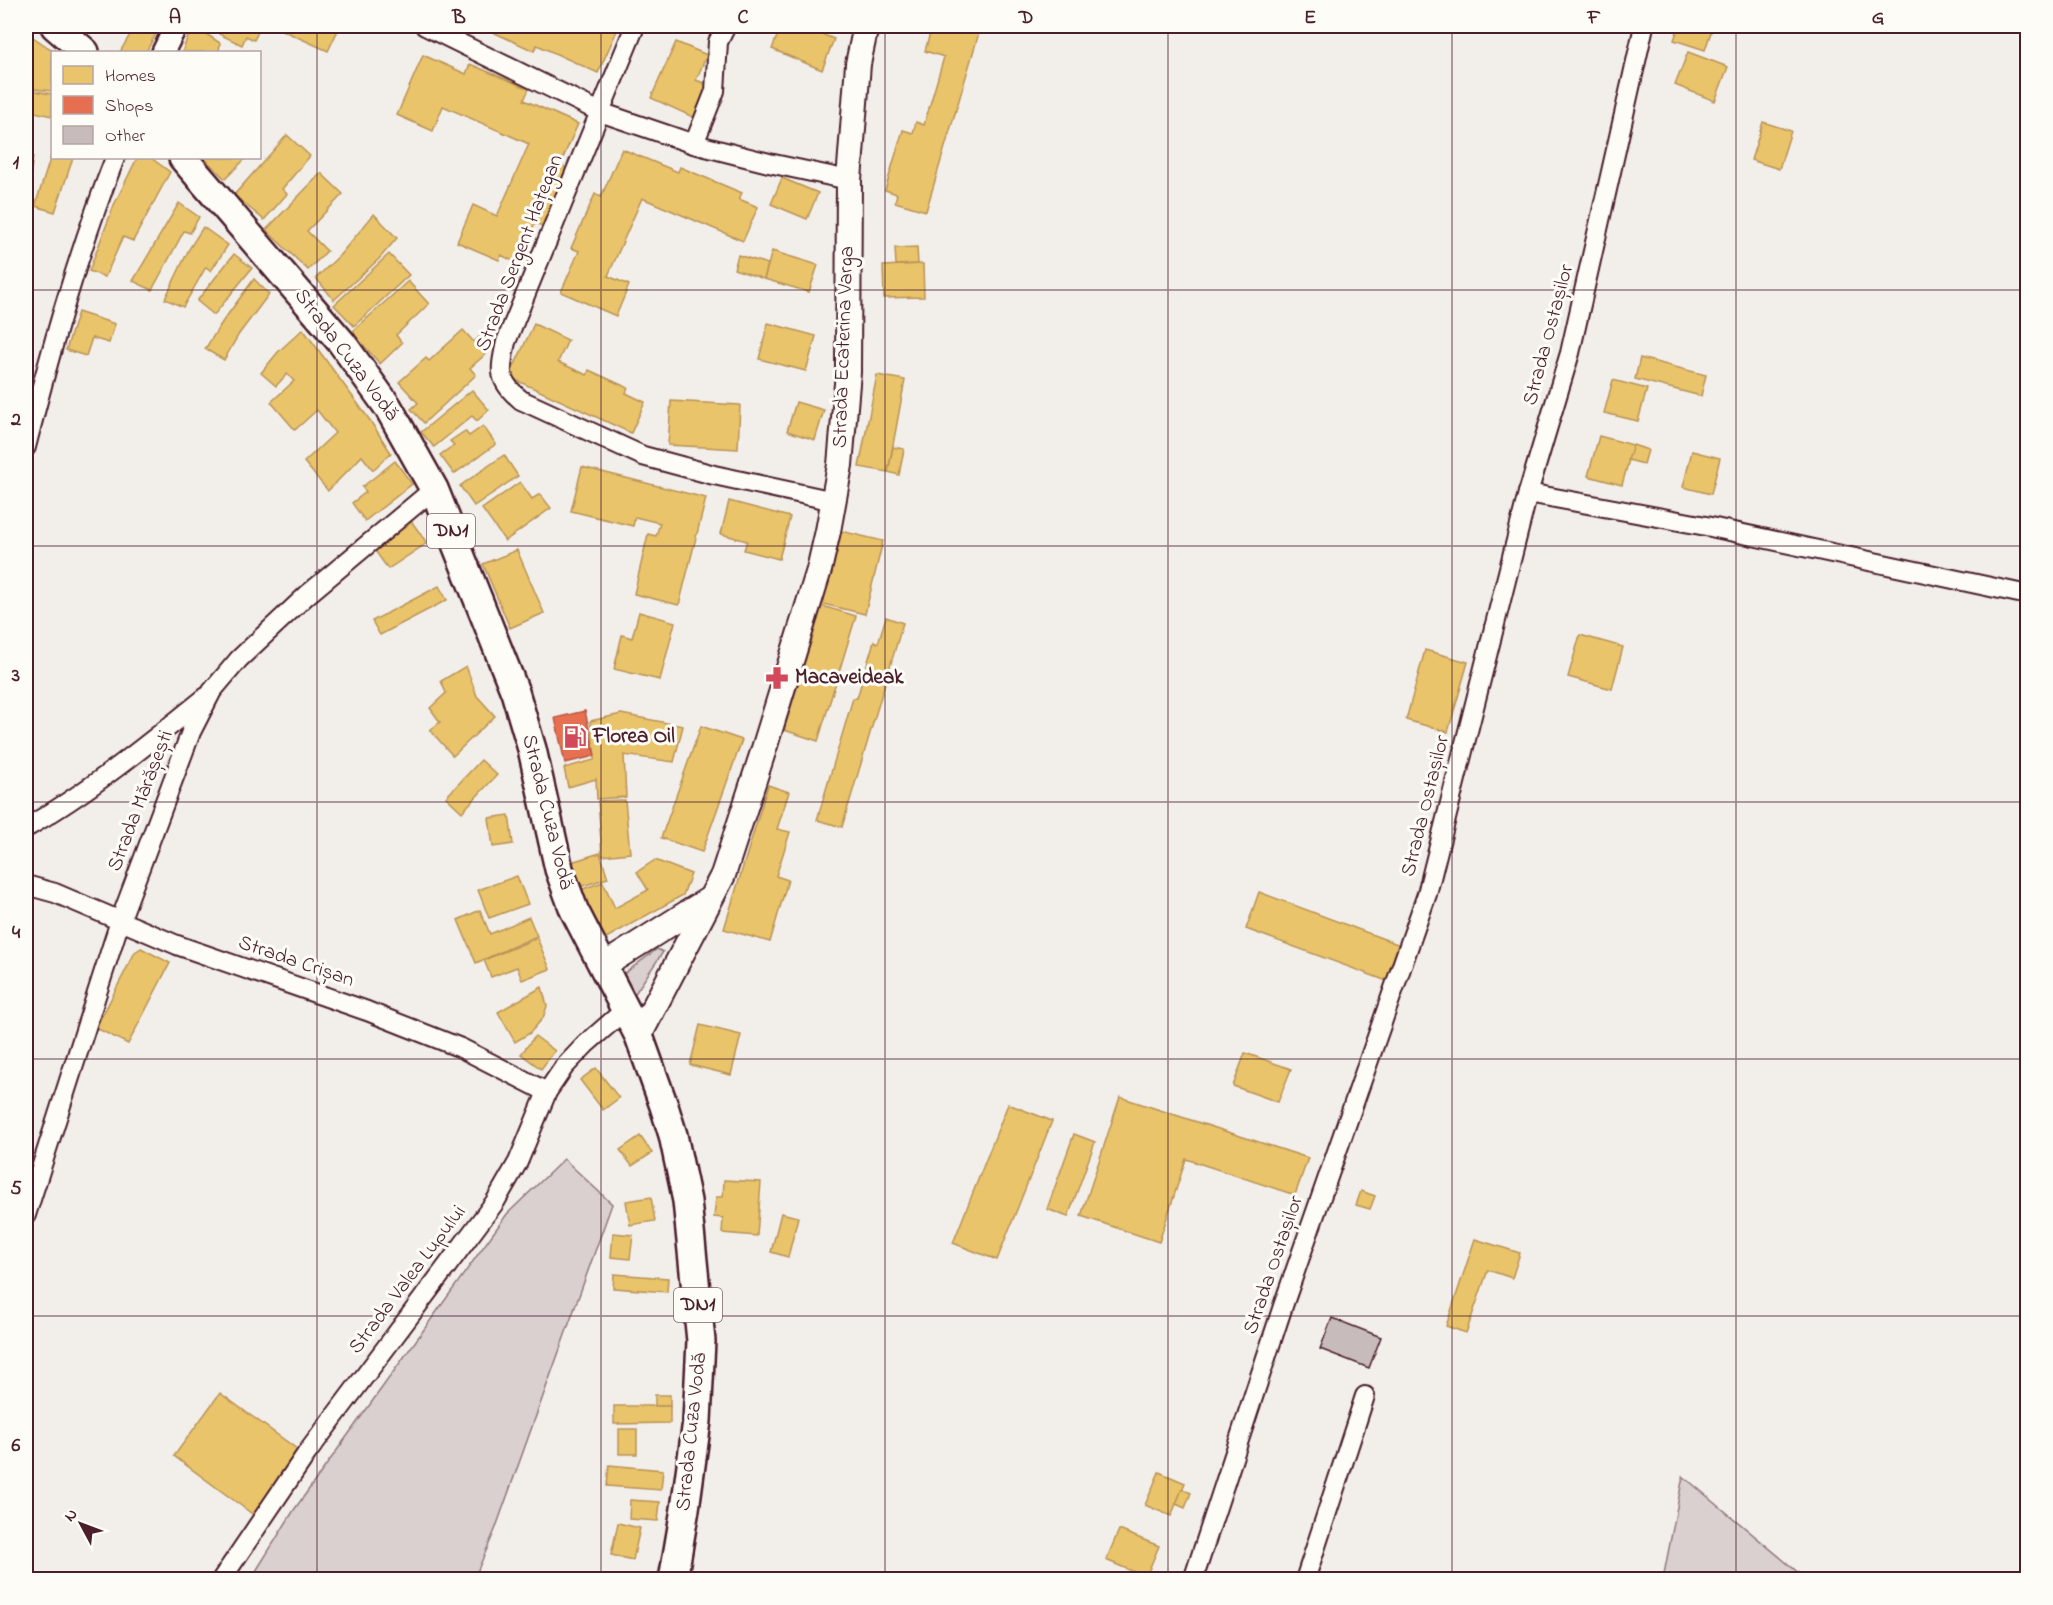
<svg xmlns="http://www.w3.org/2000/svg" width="2053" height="1605" viewBox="0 0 2053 1605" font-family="'Indie Flower',sans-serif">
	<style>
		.green { fill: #d9d0cf; stroke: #92787d; stroke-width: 1.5 }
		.homes { fill: #e9c46a; stroke: #b99257; stroke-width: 1.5 }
		.shops { fill: #e76f51; stroke: #b85746; stroke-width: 1.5 }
		.building { fill: #c8bbbb; stroke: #4a1f2b; stroke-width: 1.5 }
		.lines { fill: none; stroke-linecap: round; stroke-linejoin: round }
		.minor-casing { stroke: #4a1f2b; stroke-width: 22 }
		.tertiary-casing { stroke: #4a1f2b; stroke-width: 26 }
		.secondary-casing { stroke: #4a1f2b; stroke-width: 28 }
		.primary-casing { stroke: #4a1f2b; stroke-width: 32 }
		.minor { stroke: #fdfcf7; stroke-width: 18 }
		.tertiary { stroke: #fdfcf7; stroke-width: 21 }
		.secondary { stroke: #fdfcf7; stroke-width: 24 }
		.primary { stroke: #fdfcf7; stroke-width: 27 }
		.grid { fill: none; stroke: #4a1f2b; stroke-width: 1.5; stroke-opacity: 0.55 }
		.labels { text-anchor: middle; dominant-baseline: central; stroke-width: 6; stroke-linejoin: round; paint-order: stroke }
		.shield { fill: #fdfcf7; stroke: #806168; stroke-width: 1.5 }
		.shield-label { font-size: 20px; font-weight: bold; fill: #4a1f2b }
		.street-label { font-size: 21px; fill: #4a1f2b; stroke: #fdfcf7 }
		.poi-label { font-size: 21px; font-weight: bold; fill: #4a1f2b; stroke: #fdfcf7; text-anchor: start }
		.neatline { fill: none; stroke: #4a1f2b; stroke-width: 2 }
		.grid-label { font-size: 20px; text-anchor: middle; font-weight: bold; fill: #4a1f2b }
	</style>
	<rect width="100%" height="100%" fill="#f2efeb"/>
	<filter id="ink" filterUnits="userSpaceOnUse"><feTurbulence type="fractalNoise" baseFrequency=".0167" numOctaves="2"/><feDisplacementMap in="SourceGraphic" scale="12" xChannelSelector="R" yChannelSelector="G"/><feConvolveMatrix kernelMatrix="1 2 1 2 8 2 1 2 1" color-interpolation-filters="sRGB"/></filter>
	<g filter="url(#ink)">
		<!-- green -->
		<g class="green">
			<path d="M657 949 663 952 634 995 620 977Z"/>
			<path d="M564 1159 612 1204 495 1530 474 1579H251L294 1510 507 1214Z"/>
			<path d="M1683 1476 1806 1579H1663Z"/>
		</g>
		<!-- homes -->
		<g class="homes">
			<path d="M135 26H160L146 52H120Z"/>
			<path d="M224 26H261L254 40 246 36 242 45 219 34Z"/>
			<path d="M273 26H340L328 51Z"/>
			<path d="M480 26H619L598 73 537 45 534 51Z"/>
			<path d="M781 26H801L834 39 822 70 772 49Z"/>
			<path d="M932 26H981L926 211 895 202 897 194 885 190 903 130 913 133 916 122 924 125 944 57 925 51Z"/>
			<path d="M1679 26H1700L1712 29 1705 50 1674 40Z"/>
			<path d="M200 30 220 43 219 52H182L190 31Z"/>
			<path d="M33 37 55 52H52V91L26 88V50Z"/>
			<path d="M676 42 707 55 696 80 709 85 695 118 651 98Z"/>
			<path d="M1688 52 1728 67 1715 101 1675 85Z"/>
			<path d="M423 55 466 74 470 64 529 89 524 100 578 124 560 165 568 169 543 226 535 223 517 263 501 255 499 260 457 242 473 205 497 216 529 144 443 106 433 131 397 115Z"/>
			<path d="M29 90 52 94V116L26 110V98Z"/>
			<path d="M26 114 33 115 31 135 26 134Z"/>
			<path d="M1763 122 1791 131 1779 169 1751 160Z"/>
			<path d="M287 135 310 156 282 189 287 194 264 220 234 195Z"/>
			<path d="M622 149 678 172 680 167 742 193 739 199 758 207 743 241 642 198 608 276 629 285 616 316 561 292 579 251 571 248 595 194 601 197Z"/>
			<path d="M52 153V158H73L55 212 35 206Z"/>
			<path d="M26 156 33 157 30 176H26Z"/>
			<path d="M137 158H151L170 172 133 241 123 237 105 277 89 271 114 205Z"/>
			<path d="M204 158H246L225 179Z"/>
			<path d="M321 173 343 194 307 231 327 251 308 270 266 230Z"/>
			<path d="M782 178 818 193 807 219 771 204Z"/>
			<path d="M179 203 199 217 190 233 184 231 152 290 133 281Z"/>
			<path d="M374 214 397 238 379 259 334 300 316 278 339 256Z"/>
			<path d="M203 227 228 245 211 271 206 267 183 307 165 299 189 249Z"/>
			<path d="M917 247 918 264 896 265 895 248Z"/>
			<path d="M772 251 818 265 809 292 764 279Z"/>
			<path d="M234 254 252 268 214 315 197 301Z"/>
			<path d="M389 254 409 275 354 326 334 305Z"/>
			<path d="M738 255 768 264 764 279 734 269Z"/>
			<path d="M923 264 924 297 884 298 883 266Z"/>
			<path d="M254 279 269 294 239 334 224 360 205 349 223 321Z"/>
			<path d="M408 281 429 304 396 335 402 343 380 364 352 332Z"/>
			<path d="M78 312 115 324 109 343 92 338 86 356 66 350Z"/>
			<path d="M768 323 816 336 806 371 759 359Z"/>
			<path d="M534 324 568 340 558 362 587 375 589 370 628 388 626 393 645 402 631 433 509 377Z"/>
			<path d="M303 329 369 419 391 453 373 470 362 456 328 491 304 462 335 433 317 410 295 430 271 402 294 381 287 374 276 386 261 373 278 352Z"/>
			<path d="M463 330 474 342 484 332 496 345 470 368 476 375 424 423 411 409 418 403 399 382 426 358 429 361Z"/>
			<path d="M1640 358 1706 375 1701 396 1635 379Z"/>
			<path d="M877 375 905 380 888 472 859 467Z"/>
			<path d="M1613 380 1647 389 1638 421 1604 413Z"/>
			<path d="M472 390 489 410 477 421 472 416 434 447 421 432Z"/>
			<path d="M671 401 740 405 738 449 668 445Z"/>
			<path d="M796 402 824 410 815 440 787 431Z"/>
			<path d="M483 426 496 444 454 474 440 455 454 445 450 441 465 431 469 436Z"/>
			<path d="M1599 436 1633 445 1622 485 1588 476Z"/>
			<path d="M1633 445 1648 450 1644 464 1628 460Z"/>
			<path d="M893 447 904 449 899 475 888 472Z"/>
			<path d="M1692 451 1720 458 1711 494 1683 487Z"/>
			<path d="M504 455 518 476 474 506 460 486Z"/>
			<path d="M395 461 412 484 365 521 352 503 366 492 362 487Z"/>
			<path d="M582 467 706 498 679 605 634 594 648 534 656 536 660 523 635 517 633 526 571 511Z"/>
			<path d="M520 482 532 499 540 494 551 508 505 541 482 509Z"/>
			<path d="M729 501 790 517 779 559 744 550 747 541 721 534Z"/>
			<path d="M409 518 427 543 388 569 371 545Z"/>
			<path d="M841 531 883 541 865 614 823 604Z"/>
			<path d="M517 550 544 613 510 628 483 564Z"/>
			<path d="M439 586 447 600 380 635 372 621Z"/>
			<path d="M822 606 856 616 818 741 784 730Z"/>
			<path d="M639 612 675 622 660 680 614 669 622 635 632 638Z"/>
			<path d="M886 617 903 623 842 827 817 820 853 698H857L874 641 878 643Z"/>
			<path d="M1580 635 1623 647 1612 689 1568 677Z"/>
			<path d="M1425 650 1468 662 1448 732 1406 720Z"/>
			<path d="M466 666 477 696 495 716 453 756 430 730 440 722 430 708 446 693 441 681Z"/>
			<path d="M621 714 683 726 674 762 624 755 626 797 597 799 596 779 568 787 564 768 594 760 595 756 590 721Z"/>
			<path d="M701 726 742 740 702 852 661 838Z"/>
			<path d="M481 760 497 775 462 812 446 797Z"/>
			<path d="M768 785 789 792 777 829 790 832 776 876 788 880 770 942 724 929Z"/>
			<path d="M625 800 630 853 602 856 598 801Z"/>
			<path d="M509 815 513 844 493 847 489 818Z"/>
			<path d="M600 853 608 878 576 888 568 863Z"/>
			<path d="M655 860 691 874 683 895 601 941 577 891 603 882 615 908 648 890 637 872Z"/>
			<path d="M517 876 528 904 489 918 478 890Z"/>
			<path d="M1259 892 1400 945 1387 981 1246 929Z"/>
			<path d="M480 910 490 934 529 917 537 936 476 963 458 920Z"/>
			<path d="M537 938 550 969 522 980 517 967 491 977 484 960Z"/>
			<path d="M141 948 170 963 128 1044 96 1028 135 952Z"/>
			<path d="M542 987 547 1006 543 1018 530 1033 515 1042 498 1012Z"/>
			<path d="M700 1025 741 1035 731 1075 690 1065Z"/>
			<path d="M535 1036 555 1051 541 1069 521 1054Z"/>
			<path d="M1245 1053 1291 1069 1278 1102 1233 1086Z"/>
			<path d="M596 1068 619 1098 603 1110 580 1080Z"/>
			<path d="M1120 1097 1308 1158 1295 1195 1186 1159 1159 1242 1081 1216Z"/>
			<path d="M1008 1104 1052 1121 997 1260 953 1243Z"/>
			<path d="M1074 1134 1095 1142 1068 1217 1047 1209Z"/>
			<path d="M640 1136 652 1153 632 1166 620 1150Z"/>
			<path d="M724 1180 761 1182 757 1236 722 1233 723 1218 714 1217 716 1197H723Z"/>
			<path d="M1361 1191 1375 1196 1370 1209 1356 1205Z"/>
			<path d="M651 1197 655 1221 630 1225 626 1201Z"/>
			<path d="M781 1213 798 1217 788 1257 771 1252Z"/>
			<path d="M613 1233 633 1235 630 1259 611 1257Z"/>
			<path d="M1475 1239 1520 1253 1512 1278 1488 1270 1466 1333 1446 1326Z"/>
			<path d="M614 1274 668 1278 667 1292 613 1288Z"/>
			<path d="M220 1393 301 1452 255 1516 174 1456Z"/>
			<rect x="655" y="1395" width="15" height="11"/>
			<path d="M614 1406H670V1423L614 1424Z"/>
			<rect x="619" y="1429" width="18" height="25"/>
			<path d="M609 1465 663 1470 661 1490 607 1486Z"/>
			<path d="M1159 1472 1185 1483 1171 1516 1145 1505Z"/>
			<path d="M1182 1489 1191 1493 1185 1508 1176 1504Z"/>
			<path d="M630 1500 660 1502 658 1521 629 1519Z"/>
			<path d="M618 1523 640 1528 633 1560 611 1555Z"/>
			<path d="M1119 1530 1159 1546 1146 1577 1106 1560Z"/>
		</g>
		<!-- shops -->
		<path class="shops" d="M585 711 595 756 565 763 555 718Z"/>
		<!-- building -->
		<path class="building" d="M1332 1318 1381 1337 1369 1368 1320 1349Z"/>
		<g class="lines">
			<!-- minor casing -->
			<g class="minor-casing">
				<g id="minor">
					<path d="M425 26 600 112 694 144 769 163 849 180"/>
					<path d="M635 26 506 342C500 371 497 380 521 400L643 456 714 475 834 501"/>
					<path d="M694 144 715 91 718 42 726 26"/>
					<path d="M26 447C51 349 78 252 115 158"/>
					<path d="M1528 493 1706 526 2028 595"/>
					<path d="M26 828C90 791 148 744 206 697"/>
					<path d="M26 885 55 893 177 945 367 1011 461 1048 547 1092"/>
					<path d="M26 1215 120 921 191 732 212 691 239 659 307 595 434 489"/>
					<path d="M221 1580 307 1453 495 1202 518 1162 547 1092 564 1067 586 1044 626 1009"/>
					<path d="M1193 1580 1284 1303 1427 894 1528 493 1570 353 1644 26"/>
					<path d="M1305 1580 1365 1396"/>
				</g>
			</g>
			<!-- tertiary casing -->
			<g class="tertiary-casing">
				<path id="tertiary" d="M163 52 176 26"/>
			</g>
			<!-- secondary casing -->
			<g class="secondary-casing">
				<g id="secondary">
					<path d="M603 966 708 900"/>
					<path d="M639 1036 723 875 763 752 819 570 828 531 840 465 848 372 849 180 858 64 866 26"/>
				</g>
			</g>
			<!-- primary casing -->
			<g class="primary-casing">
				<g id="primary">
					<path d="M55 26 85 52"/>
					<path d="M183 158 342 343 388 407 434 489 515 692 532 749 559 869 574 910 639 1036 664 1106 673 1135 687 1201 701 1341 697 1421 685 1509 673 1580"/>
				</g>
			</g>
			<!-- minor -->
			<use href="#minor" class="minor"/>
			<!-- tertiary -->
			<use href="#tertiary" class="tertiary"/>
			<!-- secondary -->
			<use href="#secondary" class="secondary"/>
			<!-- primary -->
			<use href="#primary" class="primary"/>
		</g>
	</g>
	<!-- grid -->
	<path class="grid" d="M317 26V1580M601 26V1580M885 26V1580M1168 26V1580M1452 26V1580M1736 26V1580M26 290H2028M26 546H2028M26 802H2028M26 1059H2028M26 1316H2028"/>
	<!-- icons -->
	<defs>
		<g id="pharmacy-bare" transform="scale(1.8)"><path d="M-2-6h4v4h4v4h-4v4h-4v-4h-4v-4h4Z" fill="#d1495b" stroke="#fdfcf7" stroke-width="2.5" paint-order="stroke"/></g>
		<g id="fuel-bare" transform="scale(1.8)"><path d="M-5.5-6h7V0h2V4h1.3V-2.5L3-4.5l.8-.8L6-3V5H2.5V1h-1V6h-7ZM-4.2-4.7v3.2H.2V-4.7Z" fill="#d1495b" stroke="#fdfcf7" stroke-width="2.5" paint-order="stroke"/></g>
	</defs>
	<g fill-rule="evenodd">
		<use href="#pharmacy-bare" x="777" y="678"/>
		<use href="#fuel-bare" x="575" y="737"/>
	</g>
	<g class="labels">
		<!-- shield labels -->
		<g class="shield">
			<rect x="427" y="514" width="48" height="34" rx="4.5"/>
			<rect x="674" y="1288" width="48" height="34" rx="4.5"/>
		</g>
		<g class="shield-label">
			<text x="451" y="531">DN1</text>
			<text x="698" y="1305">DN1</text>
		</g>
		<!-- street labels -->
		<g class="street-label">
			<text transform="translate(520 253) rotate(-69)">Strada Sergent Hațegan</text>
			<text transform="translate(1549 335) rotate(-75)">Strada Ostașilor</text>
			<text transform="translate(844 347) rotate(-88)">Strada Ecaterina Varga</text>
			<text transform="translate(346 355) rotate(53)">Strada Cuza Vodă</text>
			<text transform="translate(141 801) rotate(-69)">Strada Mărășești</text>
			<text transform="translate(1426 806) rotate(-76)">Strada Ostașilor</text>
			<text transform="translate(547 812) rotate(76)">Strada Cuza Vodă</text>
			<text transform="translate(296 962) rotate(19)">Strada Crișan</text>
			<text transform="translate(1274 1265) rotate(-71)">Strada Ostașilor</text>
			<text transform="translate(408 1280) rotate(-53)">Strada Valea Lupului</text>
			<text transform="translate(692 1432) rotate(-84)">Strada Cuza Vodă</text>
		</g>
		<!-- poi labels -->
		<g class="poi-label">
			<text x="795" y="678">Macaveideak</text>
			<text x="593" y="737">Florea Oil</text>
		</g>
	</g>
	<!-- margin -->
	<rect width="2053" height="1605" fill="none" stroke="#fdfcf7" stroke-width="66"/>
	<!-- legend -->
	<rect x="51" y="51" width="210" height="108" fill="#fdfcf7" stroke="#b5a4a5" stroke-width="1.5"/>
	<rect x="63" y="66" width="30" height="18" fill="#e9c46a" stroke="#b5a4a5" stroke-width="1.5"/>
	<text x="105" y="81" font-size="18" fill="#4a1f2b">Homes</text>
	<rect x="63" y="96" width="30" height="18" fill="#e76f51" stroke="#b5a4a5" stroke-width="1.5"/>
	<text x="105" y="111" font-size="18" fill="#4a1f2b">Shops</text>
	<rect x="63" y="126" width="30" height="18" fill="#c8bbbb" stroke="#b5a4a5" stroke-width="1.5"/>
	<text x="105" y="141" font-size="18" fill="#4a1f2b">Other</text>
	<!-- north arrow -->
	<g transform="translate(81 1524) rotate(311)" stroke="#fdfcf7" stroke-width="4.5" paint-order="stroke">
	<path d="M0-4.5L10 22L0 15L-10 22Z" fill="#4a1f2b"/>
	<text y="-9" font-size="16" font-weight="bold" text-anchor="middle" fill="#4a1f2b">N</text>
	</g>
	<rect x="33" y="33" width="1987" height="1539" class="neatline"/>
	<g class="grid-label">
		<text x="175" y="23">A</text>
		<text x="459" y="23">B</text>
		<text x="743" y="23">C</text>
		<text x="1026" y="23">D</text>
		<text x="1310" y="23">E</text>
		<text x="1594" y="23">F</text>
		<text x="1878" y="23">G</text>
		<text x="16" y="168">1</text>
		<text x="16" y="425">2</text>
		<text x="16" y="681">3</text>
		<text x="16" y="938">4</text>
		<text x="16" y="1194">5</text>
		<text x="16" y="1451">6</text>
	</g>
</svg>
